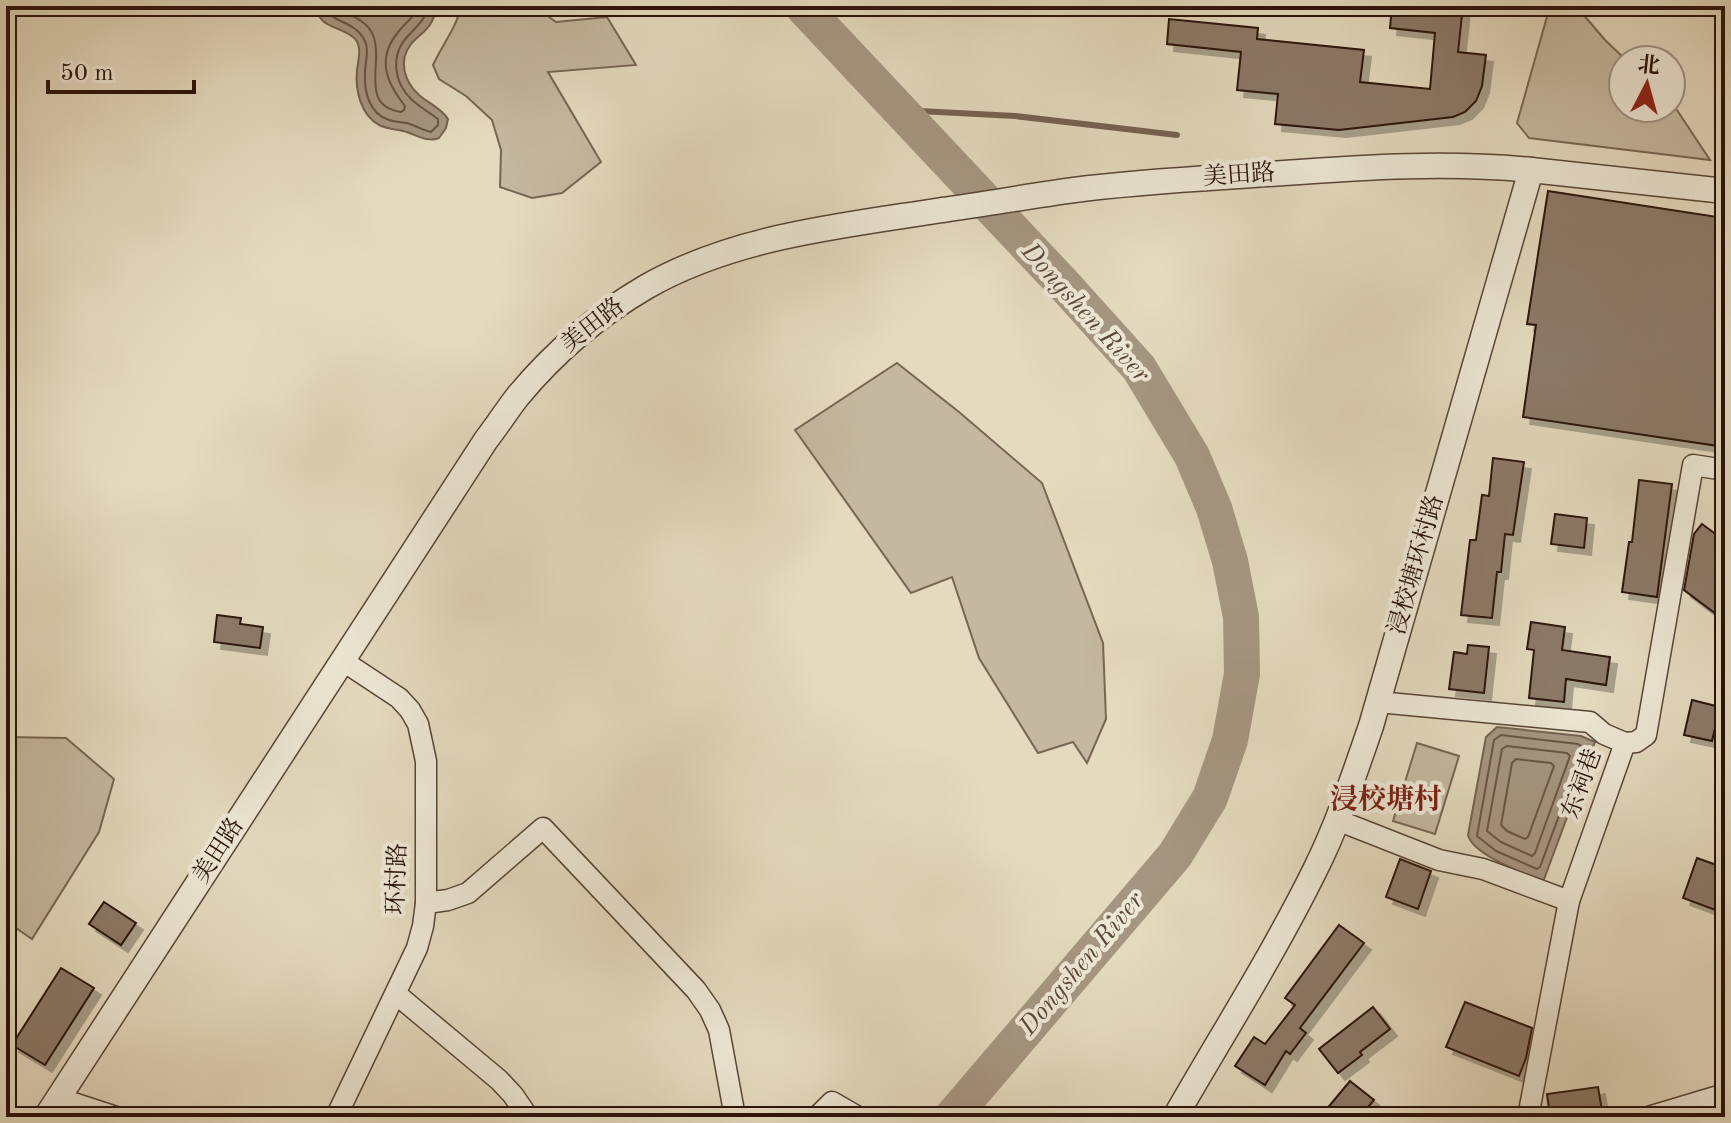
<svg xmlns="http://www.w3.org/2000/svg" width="1731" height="1123" viewBox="0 0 1731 1123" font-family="'Old Standard TT','Noto Serif SC',serif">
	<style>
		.green { fill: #c4b8a0; stroke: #776654; stroke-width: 2 }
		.water { fill: #a59681; stroke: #746251; stroke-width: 2 }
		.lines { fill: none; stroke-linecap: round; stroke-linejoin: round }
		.shore { stroke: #685445; stroke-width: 2 }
		.stream { stroke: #746251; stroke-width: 6 }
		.river { stroke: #a59681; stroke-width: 36 }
		.building { fill: #8b7a68; stroke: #2a1309; stroke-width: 2; filter: url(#shadow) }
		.minor-casing { stroke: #584536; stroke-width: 23 }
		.tertiary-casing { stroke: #584536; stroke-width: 27 }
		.minor { stroke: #ede7d5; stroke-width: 20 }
		.tertiary { stroke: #ede7d5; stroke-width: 24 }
		.labels { text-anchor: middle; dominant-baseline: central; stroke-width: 8; stroke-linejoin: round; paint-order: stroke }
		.street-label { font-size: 24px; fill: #2a1309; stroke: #ede7d5 }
		.water-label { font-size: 26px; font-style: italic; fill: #5b4739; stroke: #ede7d5 }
		.quarter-label { font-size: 28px; font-weight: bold; fill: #7a1f14; stroke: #ede7d5 }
	</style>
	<defs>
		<filter id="shadow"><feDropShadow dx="7" dy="7" stdDeviation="0" flood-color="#0004"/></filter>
	</defs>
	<rect width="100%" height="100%" fill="#e4dabf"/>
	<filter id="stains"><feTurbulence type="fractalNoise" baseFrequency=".0025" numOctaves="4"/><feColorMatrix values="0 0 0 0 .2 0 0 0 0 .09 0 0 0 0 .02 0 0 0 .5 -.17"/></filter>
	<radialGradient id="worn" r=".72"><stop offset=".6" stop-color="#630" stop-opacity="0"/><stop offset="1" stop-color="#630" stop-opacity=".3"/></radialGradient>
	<!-- green -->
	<g class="green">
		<path d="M461 6H534L556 22 607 17 636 65 548 72 601 162 562 193 532 198 500 187 501 150 492 120 466 96 439 79 433 65C442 45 457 27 461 6Z"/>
		<path d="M1550 6H1576L1605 40 1626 60H1623V108H1671V101L1710 160 1529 138 1517 123Z"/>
		<path d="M897 363 959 412 1042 483 1103 643 1106 719 1087 763 1073 742 1038 753 979 658 952 577 911 593 795 430Z"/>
		<path d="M6 737 66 738 114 779 99 832 32 939 6 921Z"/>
		<path d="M1417 743 1459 756 1435 834 1393 821Z"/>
	</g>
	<!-- water -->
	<g class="water">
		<path d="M313 6H434L437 9C435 14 433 21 429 26 424 33 417 37 411 44 398 61 404 81 419 95 428 103 441 108 448 119L446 128 439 138C426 143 416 134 403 131 395 129 387 129 379 125 361 115 355 91 357 70 358 61 362 49 356 40 348 30 332 29 323 21 319 17 316 11 313 6Z"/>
		<path d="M1497 727 1581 736 1595 742 1543 882C1524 873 1473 855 1468 835L1486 737Z"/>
	</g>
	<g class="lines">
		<!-- shore -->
		<g class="shore">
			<path d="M322 6C331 22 352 21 362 36 371 48 365 60 365 73 364 91 369 114 389 120 395 122 401 122 407 123 416 126 423 130 431 132L438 125V119C430 113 420 107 412 100 394 83 390 56 407 37 417 26 425 20 429 6"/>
			<path d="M334 6C345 14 363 18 371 31 387 58 356 105 401 112L404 110 405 106C386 82 376 58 399 31 406 22 415 17 419 6"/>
			<path d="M1501 735 1578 744 1584 748 1540 867 1537 869 1496 851 1477 836 1494 740Z"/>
			<path d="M1507 746 1567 753 1570 756 1535 853 1532 856 1501 842 1487 831 1502 749Z"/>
			<path d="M1516 759 1551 763 1554 766 1528 837 1525 839 1507 831 1501 825 1512 763Z"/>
		</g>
		<!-- stream -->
		<path class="stream" d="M900 110 1015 116 1177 135"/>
		<!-- river -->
		<path class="river" d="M802 6 1067 288 1139 368 1192 456 1214 508 1230 561 1241 617 1242 674 1230 740 1210 798 1175 855 952 1117"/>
	</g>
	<!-- building -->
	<g class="building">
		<path d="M1392 6H1463L1458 52 1486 55 1482 86 1476 101 1465 112 1453 117 1339 130 1275 124 1278 94 1237 90 1241 52 1167 44 1169 19 1258 28 1257 39 1364 50 1360 82 1430 89 1435 33 1390 28Z"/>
		<path d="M1548 191 1724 218 1715 276 1725 277V447L1523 417 1536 325 1527 324Z"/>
		<path d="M1493 458 1524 462 1513 535 1505 534 1501 572H1497L1492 618 1461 615 1470 540H1476L1482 495 1489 496Z"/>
		<path d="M1639 480 1672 484 1657 597 1622 592 1629 542H1632Z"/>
		<path d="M1555 514 1587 518 1584 548 1551 544Z"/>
		<path d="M1702 524 1725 541V617L1718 611 1716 614 1684 590 1694 534Z"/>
		<path d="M217 615 241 618 240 624 263 627 260 648 214 642Z"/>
		<path d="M1531 622 1565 627 1562 650 1610 657 1606 685 1566 679 1564 702 1529 698 1534 650 1527 649Z"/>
		<path d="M1468 645 1489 647 1484 693 1449 689 1454 652 1467 654Z"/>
		<path d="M1692 700 1720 707 1712 741 1684 735Z"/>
		<path d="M1697 858 1725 868V892L1718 911 1683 898Z"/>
		<path d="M1400 859 1431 871 1418 909 1386 897Z"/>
		<path d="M104 902 136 923 121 945 89 924Z"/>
		<path d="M1339 925 1364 943 1300 1028 1306 1033 1290 1054 1286 1051 1265 1085 1235 1066 1254 1037 1265 1044 1295 1005 1285 998Z"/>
		<path d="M61 968 94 988 45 1065 12 1045Z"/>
		<path d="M1465 1002 1532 1028 1526 1058 1519 1076 1446 1047Z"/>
		<path d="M1373 1007 1390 1029 1360 1052 1362 1055 1338 1073 1319 1049Z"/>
		<path d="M1350 1081 1374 1100 1360 1117H1320Z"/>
		<path d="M1598 1087 1603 1117H1550L1547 1094Z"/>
	</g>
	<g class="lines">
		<!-- minor casing -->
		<g class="minor-casing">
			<g id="minor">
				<path d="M1378 702 1590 722 1604 734 1625 743"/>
				<path d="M1337 820 1439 860 1483 869 1569 901"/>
				<path d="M426 903 448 900 468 893 543 828 696 990 710 1010 719 1030 735 1117"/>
				<path d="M396 994 499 1080 513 1095 528 1117"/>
				<path d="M58 1098 116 1117"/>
				<path d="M336 1117 417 948 423 926 426 903V761L418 724 410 710 399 698 343 661"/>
				<path d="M817 1117 832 1102 858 1117"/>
				<path d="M1528 1117 1569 901 1625 743 1636 742 1646 735 1693 465 1725 470"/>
				<path d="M1648 1117 1725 1094"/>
			</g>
		</g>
		<!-- tertiary casing -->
		<g class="tertiary-casing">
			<g id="tertiary">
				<path d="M46 1117 486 440C497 426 507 410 518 396 553 354 598 315 646 287 735 236 842 226 942 210 986 204 1030 196 1074 190 1143 181 1214 178 1284 173 1367 167 1449 162 1531 170"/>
				<path d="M1175 1117C1222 1035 1273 955 1315 870 1338 824 1354 775 1371 726L1531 170 1725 191"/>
			</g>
		</g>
		<!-- minor -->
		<use href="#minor" class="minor"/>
		<!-- tertiary -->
		<use href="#tertiary" class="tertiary"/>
	</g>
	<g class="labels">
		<!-- street labels -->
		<g class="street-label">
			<text transform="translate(1239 176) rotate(-4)">美田路</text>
			<text transform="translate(593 326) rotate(-38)">美田路</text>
			<text transform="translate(1417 565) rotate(-74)">浸校塘环村路</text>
			<text transform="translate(1583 784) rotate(-70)">东祠巷</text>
			<text transform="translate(219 851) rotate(-57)">美田路</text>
			<text transform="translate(398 879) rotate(-88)">环村路</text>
		</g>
		<!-- water labels -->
		<g class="water-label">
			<text transform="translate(1085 313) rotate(48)">Dongshen River</text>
			<text transform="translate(1082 964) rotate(-50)">Dongshen River</text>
		</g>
		<!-- quarter labels -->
		<g class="quarter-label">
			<text x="1386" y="801">浸校塘村</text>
		</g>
	</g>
	<!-- margin -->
	<rect width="1731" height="1123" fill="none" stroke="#e4dabf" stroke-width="32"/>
	<rect x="8" y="8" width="1715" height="1107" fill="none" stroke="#2a1309" stroke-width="4"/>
	<rect x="16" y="16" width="1699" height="1091" fill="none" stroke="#2a1309" stroke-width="2"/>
	<!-- north arrow -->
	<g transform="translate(1647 84) rotate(6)"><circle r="38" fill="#ede7d5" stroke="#9f9283" stroke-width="2"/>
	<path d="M0-6L14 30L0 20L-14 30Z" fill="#8f2418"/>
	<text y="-12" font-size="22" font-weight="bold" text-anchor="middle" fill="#2a1309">北</text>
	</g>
	<!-- scale -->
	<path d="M48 80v12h146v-12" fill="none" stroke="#2a1309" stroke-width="4"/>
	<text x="60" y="80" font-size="24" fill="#2a1309" stroke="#ede7d5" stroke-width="6" paint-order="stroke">50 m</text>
	<rect width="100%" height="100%" filter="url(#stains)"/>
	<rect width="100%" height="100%" fill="url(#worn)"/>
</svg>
